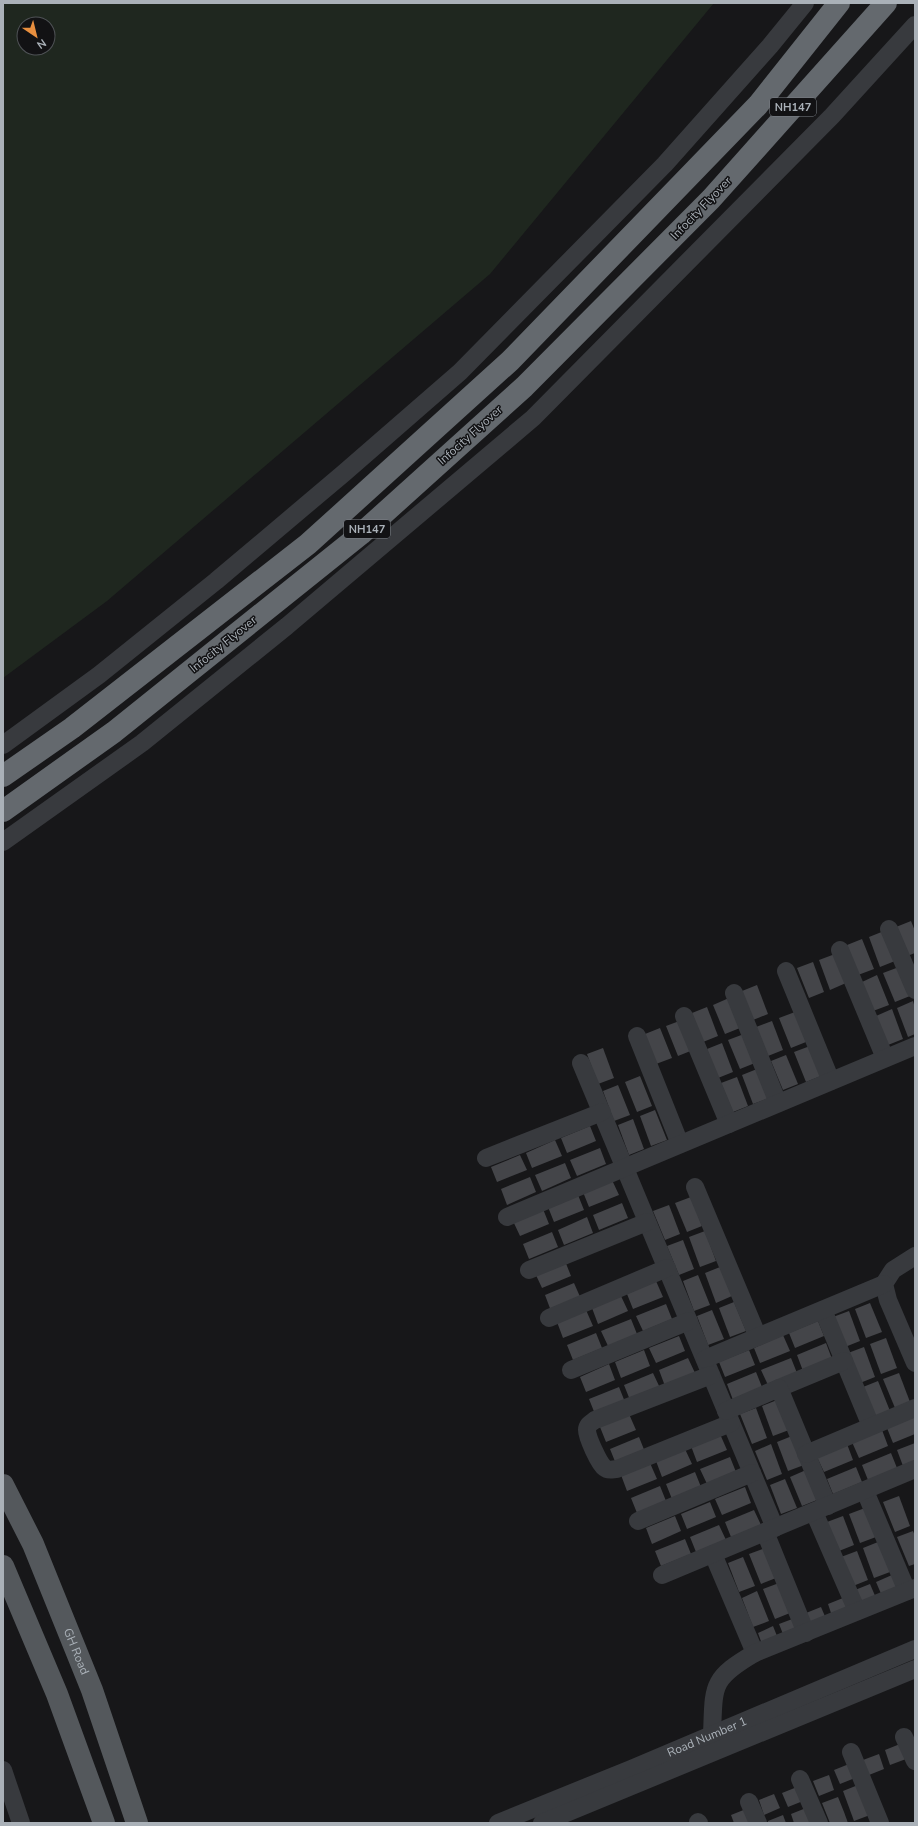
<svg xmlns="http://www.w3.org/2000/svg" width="918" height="1826" viewBox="0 0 918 1826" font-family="'Nunito Sans',sans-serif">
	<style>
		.green { fill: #1f271f; fill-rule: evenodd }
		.building { fill: #444549 }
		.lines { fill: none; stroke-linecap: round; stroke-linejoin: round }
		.minor { stroke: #383a3e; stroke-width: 18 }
		.major { stroke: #54585c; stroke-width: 22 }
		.highway { stroke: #64696e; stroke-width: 22 }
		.labels { text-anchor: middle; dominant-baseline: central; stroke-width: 3; stroke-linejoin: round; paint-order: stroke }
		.shield { fill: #121214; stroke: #7c8187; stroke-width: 1 }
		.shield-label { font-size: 11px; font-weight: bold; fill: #aab1b8 }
		.street-label { font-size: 12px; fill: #aab1b8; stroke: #121214 }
	</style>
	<rect width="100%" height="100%" fill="#171719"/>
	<!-- green -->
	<path class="green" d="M3 3H714L490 274 107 601 3 678ZM24 24H48V48H24Z"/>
	<!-- building -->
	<g class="building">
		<path d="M911 921 915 931V953L907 956 896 927Z"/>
		<path d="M884 931 895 961 880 967 869 937Z"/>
		<path d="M862 939 874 969 858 975 847 945Z"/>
		<path d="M835 954 846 983 830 990 819 960Z"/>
		<path d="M813 962 824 992 809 998 797 968Z"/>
		<path d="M899 967 910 996 895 1002 883 973Z"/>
		<path d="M877 975 889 1005 873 1011 862 982Z"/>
		<path d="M757 985 768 1014 753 1020 742 991Z"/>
		<path d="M729 998 740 1028 725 1034 713 1005Z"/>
		<path d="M913 1001 915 1008V1034L908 1037 897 1008Z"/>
		<path d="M707 1007 718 1036 703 1042 692 1013Z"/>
		<path d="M892 1009 903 1039 888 1045 876 1016Z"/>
		<path d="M795 1012 806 1042 791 1048 779 1018Z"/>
		<path d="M682 1020 693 1050 678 1056 666 1026Z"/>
		<path d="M772 1021 783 1050 768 1056 756 1027Z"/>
		<path d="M660 1028 672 1058 656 1064 645 1034Z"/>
		<path d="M744 1034 755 1063 740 1069 728 1040Z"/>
		<path d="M722 1043 733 1072 718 1078 707 1049Z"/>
		<path d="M810 1046 821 1076 806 1082 794 1052Z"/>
		<path d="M603 1048 614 1078 598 1084 587 1054Z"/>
		<path d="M786 1055 798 1084 783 1090 771 1061Z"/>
		<path d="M757 1069 769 1098 753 1104 742 1075Z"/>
		<path d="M640 1076 652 1106 637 1112 625 1082Z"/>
		<path d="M737 1077 748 1106 733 1112 721 1083Z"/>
		<path d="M618 1085 630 1115 614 1121 603 1091Z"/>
		<path d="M655 1110 667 1140 651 1146 640 1116Z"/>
		<path d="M633 1119 644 1149 629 1155 618 1125Z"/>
		<path d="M590 1126 596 1141 567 1153 561 1138Z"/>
		<path d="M555 1140 562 1156 532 1168 526 1153Z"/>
		<path d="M600 1148 606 1164 577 1176 570 1160Z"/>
		<path d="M520 1155 527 1170 497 1182 491 1167Z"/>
		<path d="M565 1163 571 1178 542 1191 535 1175Z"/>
		<path d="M530 1177 536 1192 507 1205 501 1189Z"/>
		<path d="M612 1180 619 1195 589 1207 583 1192Z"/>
		<path d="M578 1195 584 1210 554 1222 548 1207Z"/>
		<path d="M691 1197 702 1226 687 1232 675 1203Z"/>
		<path d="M622 1203 628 1218 599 1230 593 1215Z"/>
		<path d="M669 1205 680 1234 665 1240 653 1211Z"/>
		<path d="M543 1209 549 1224 520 1236 513 1221Z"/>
		<path d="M587 1217 593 1233 564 1245 558 1230Z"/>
		<path d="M705 1231 716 1261 700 1267 689 1237Z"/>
		<path d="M552 1232 558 1247 529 1259 523 1244Z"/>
		<path d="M683 1240 694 1269 679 1275 667 1246Z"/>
		<path d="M565 1261 571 1276 542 1288 535 1273Z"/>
		<path d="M720 1267 732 1296 716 1303 705 1273Z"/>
		<path d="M698 1275 710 1305 694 1311 683 1281Z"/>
		<path d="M656 1281 663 1297 633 1309 627 1294Z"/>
		<path d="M574 1283 581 1299 551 1311 545 1295Z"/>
		<path d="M621 1296 628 1311 598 1324 592 1308Z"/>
		<path d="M734 1302 746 1331 730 1337 719 1308Z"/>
		<path d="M870 1303 882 1332 866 1338 855 1309Z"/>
		<path d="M666 1304 672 1319 643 1331 636 1316Z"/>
		<path d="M586 1310 593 1326 563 1338 557 1322Z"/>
		<path d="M712 1310 724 1339 708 1345 697 1316Z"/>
		<path d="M849 1311 860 1341 845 1347 833 1317Z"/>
		<path d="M631 1319 637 1334 608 1346 601 1331Z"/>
		<path d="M818 1321 824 1336 795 1348 789 1333Z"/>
		<path d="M596 1333 602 1348 573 1360 567 1345Z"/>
		<path d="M783 1335 790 1351 760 1363 754 1348Z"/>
		<path d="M679 1336 685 1351 656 1363 649 1348Z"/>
		<path d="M886 1338 897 1368 881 1374 870 1344Z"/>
		<path d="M826 1343 832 1359 803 1371 797 1355Z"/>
		<path d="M864 1347 875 1377 860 1383 848 1353Z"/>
		<path d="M644 1350 650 1366 621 1378 615 1362Z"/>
		<path d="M749 1350 755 1365 725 1377 719 1362Z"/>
		<path d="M688 1358 695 1373 665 1386 659 1370Z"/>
		<path d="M791 1358 797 1373 768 1385 761 1370Z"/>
		<path d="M609 1364 615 1380 586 1392 580 1377Z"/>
		<path d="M756 1372 762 1387 733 1400 727 1384Z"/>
		<path d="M653 1373 660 1388 630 1400 624 1385Z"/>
		<path d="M899 1373 910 1402 895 1408 883 1379Z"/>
		<path d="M878 1381 890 1411 874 1417 863 1387Z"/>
		<path d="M619 1387 625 1402 595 1414 589 1399Z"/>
		<path d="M777 1400 789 1430 773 1436 762 1406Z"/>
		<path d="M756 1408 767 1438 752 1444 740 1414Z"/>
		<path d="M629 1414 636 1430 606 1442 600 1427Z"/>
		<path d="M915 1416V1434L893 1443 887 1428Z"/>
		<path d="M882 1430 888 1446 859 1458 852 1442Z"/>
		<path d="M720 1434 727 1450 697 1462 691 1446Z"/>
		<path d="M792 1436 804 1465 788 1471 777 1442Z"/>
		<path d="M639 1437 645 1452 616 1464 610 1449Z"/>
		<path d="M915 1443V1460L903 1466 897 1450Z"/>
		<path d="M771 1444 782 1474 767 1480 755 1451Z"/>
		<path d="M847 1444 853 1460 824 1472 817 1457Z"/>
		<path d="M685 1449 692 1464 662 1477 656 1461Z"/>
		<path d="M891 1453 897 1468 868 1480 862 1465Z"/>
		<path d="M730 1457 736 1472 707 1484 700 1469Z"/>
		<path d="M650 1463 657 1479 627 1491 621 1475Z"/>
		<path d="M856 1467 862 1482 833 1494 827 1479Z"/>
		<path d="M806 1470 817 1500 802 1506 790 1477Z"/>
		<path d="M695 1472 701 1487 672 1499 666 1484Z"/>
		<path d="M785 1479 797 1508 781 1514 770 1485Z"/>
		<path d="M660 1486 666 1501 637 1513 631 1498Z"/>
		<path d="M745 1487 751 1503 722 1515 715 1499Z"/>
		<path d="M899 1496 910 1526 895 1532 883 1502Z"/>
		<path d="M710 1502 716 1517 687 1529 681 1514Z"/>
		<path d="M865 1508 876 1537 860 1543 849 1514Z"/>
		<path d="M754 1510 761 1525 731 1537 725 1522Z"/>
		<path d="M675 1516 681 1531 652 1544 646 1528Z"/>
		<path d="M843 1516 854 1545 839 1551 827 1522Z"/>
		<path d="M719 1525 726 1540 696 1552 690 1537Z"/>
		<path d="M913 1531 915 1536V1564L909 1566 897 1537Z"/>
		<path d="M685 1539 691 1554 661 1566 655 1551Z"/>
		<path d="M878 1542 890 1572 874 1578 863 1548Z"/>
		<path d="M765 1548 776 1578 761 1584 749 1554Z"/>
		<path d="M857 1551 868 1580 853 1586 841 1557Z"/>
		<path d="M743 1557 755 1586 739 1592 728 1563Z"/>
		<path d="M892 1575 898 1590 882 1596 876 1582Z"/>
		<path d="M779 1583 790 1613 775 1619 763 1589Z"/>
		<path d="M870 1584 876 1598 861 1605 855 1590Z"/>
		<path d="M757 1591 769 1621 753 1627 742 1598Z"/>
		<path d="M843 1598 849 1613 833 1619 828 1604Z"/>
		<path d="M821 1607 827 1621 812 1627 806 1613Z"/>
		<path d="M795 1618 800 1633 785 1639 779 1624Z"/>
		<path d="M773 1626 779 1641 763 1647 758 1633Z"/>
		<path d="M900 1744 906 1759 890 1765 885 1750Z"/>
		<path d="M879 1754 884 1769 869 1775 863 1760Z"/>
		<path d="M849 1764 855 1778 840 1784 834 1770Z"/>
		<path d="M829 1775 834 1790 819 1796 813 1781Z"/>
		<path d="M858 1785 870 1815 854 1821 843 1791Z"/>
		<path d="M797 1787 803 1801 788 1807 782 1793Z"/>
		<path d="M774 1794 780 1808 764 1815 759 1800Z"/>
		<path d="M838 1797 844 1812 848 1823H830L822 1803Z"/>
		<path d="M806 1808 812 1823H794L791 1814Z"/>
		<path d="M746 1809 752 1823H734L731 1815Z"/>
		<path d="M783 1815 786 1823H768V1821Z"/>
	</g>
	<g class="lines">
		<!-- minor -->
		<g class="minor">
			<path d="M3 745 99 675 216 581 344 473 460 372 665 164 770 46 805 3"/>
			<path d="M3 842 142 743 287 626 533 418 832 116 915 25"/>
			<path d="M889 929 915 990"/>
			<path d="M840 950 885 1058"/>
			<path d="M786 971 831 1081"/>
			<path d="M734 993 778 1103"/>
			<path d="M684 1016 729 1124"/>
			<path d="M637 1036 680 1144"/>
			<path d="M581 1063 775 1528"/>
			<path d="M486 1158 602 1112"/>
			<path d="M695 1187 758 1337"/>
			<path d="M507 1217 915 1046"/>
			<path d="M915 1256 893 1270 884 1284 888 1300 915 1363"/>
			<path d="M529 1270 647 1222"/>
			<path d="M823 1310 871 1426"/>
			<path d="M549 1318 667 1268"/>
			<path d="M705 1359 884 1284"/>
			<path d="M571 1370 689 1321"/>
			<path d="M711 1375 595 1420C591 1423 587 1425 587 1430 587 1437 599 1464 605 1468 608 1471 613 1469 617 1469L731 1423"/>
			<path d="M779 1388 844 1361"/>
			<path d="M726 1411 779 1388 828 1506"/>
			<path d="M806 1454 915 1408"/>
			<path d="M865 1491 907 1591"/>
			<path d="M814 1512 857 1611"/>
			<path d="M638 1521 752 1473"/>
			<path d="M765 1532 806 1633"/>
			<path d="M713 1554 755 1653"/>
			<path d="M662 1575 915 1469"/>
			<path d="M712 1735C714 1686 710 1679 755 1653L915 1588"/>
			<path d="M904 1737 915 1761"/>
			<path d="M851 1752 880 1823"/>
			<path d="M3 1770 21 1823"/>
			<path d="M800 1779 819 1823"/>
			<path d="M749 1802 758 1823"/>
			<path d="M698 1822 699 1823"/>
			<path id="s1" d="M498 1823 631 1769 915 1649"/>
			<path d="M542 1823 915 1669"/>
		</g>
		<!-- major -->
		<g class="major">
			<path id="s2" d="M3 1485 33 1544 92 1690 137 1823"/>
			<path d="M3 1566 57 1694 104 1823"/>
		</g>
		<!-- highway -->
		<g class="highway">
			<path d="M3 776 72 728 308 544 510 361 758 105 839 3"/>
			<path d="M3 811 114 732 361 534 524 387 711 199 886 3"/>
		</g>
	</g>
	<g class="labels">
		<!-- shield labels -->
		<g class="shield">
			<rect x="770" y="98" width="46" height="18" rx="3"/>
			<rect x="344" y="520" width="46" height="18" rx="3"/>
		</g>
		<g class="shield-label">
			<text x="793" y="107">NH147</text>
			<text x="367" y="529">NH147</text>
		</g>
		<!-- street labels -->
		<g class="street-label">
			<text transform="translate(701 208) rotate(-46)">Infocity Flyover</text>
			<text transform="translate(470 435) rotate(-42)">Infocity Flyover</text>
			<text transform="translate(223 644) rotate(-39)">Infocity Flyover</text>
			<text stroke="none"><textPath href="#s2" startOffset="182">GH Road</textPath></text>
			<text stroke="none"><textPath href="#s1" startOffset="226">Road Number 1</textPath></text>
		</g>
	</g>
	<!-- border -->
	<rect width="918" height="1826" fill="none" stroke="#aab1b8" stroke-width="8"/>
	<!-- north arrow -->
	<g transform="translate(36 36) rotate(145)"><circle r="19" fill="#121214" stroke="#4f5256"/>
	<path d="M0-3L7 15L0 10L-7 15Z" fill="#e98f3f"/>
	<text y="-6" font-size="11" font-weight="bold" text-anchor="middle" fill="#aab1b8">N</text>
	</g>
</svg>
